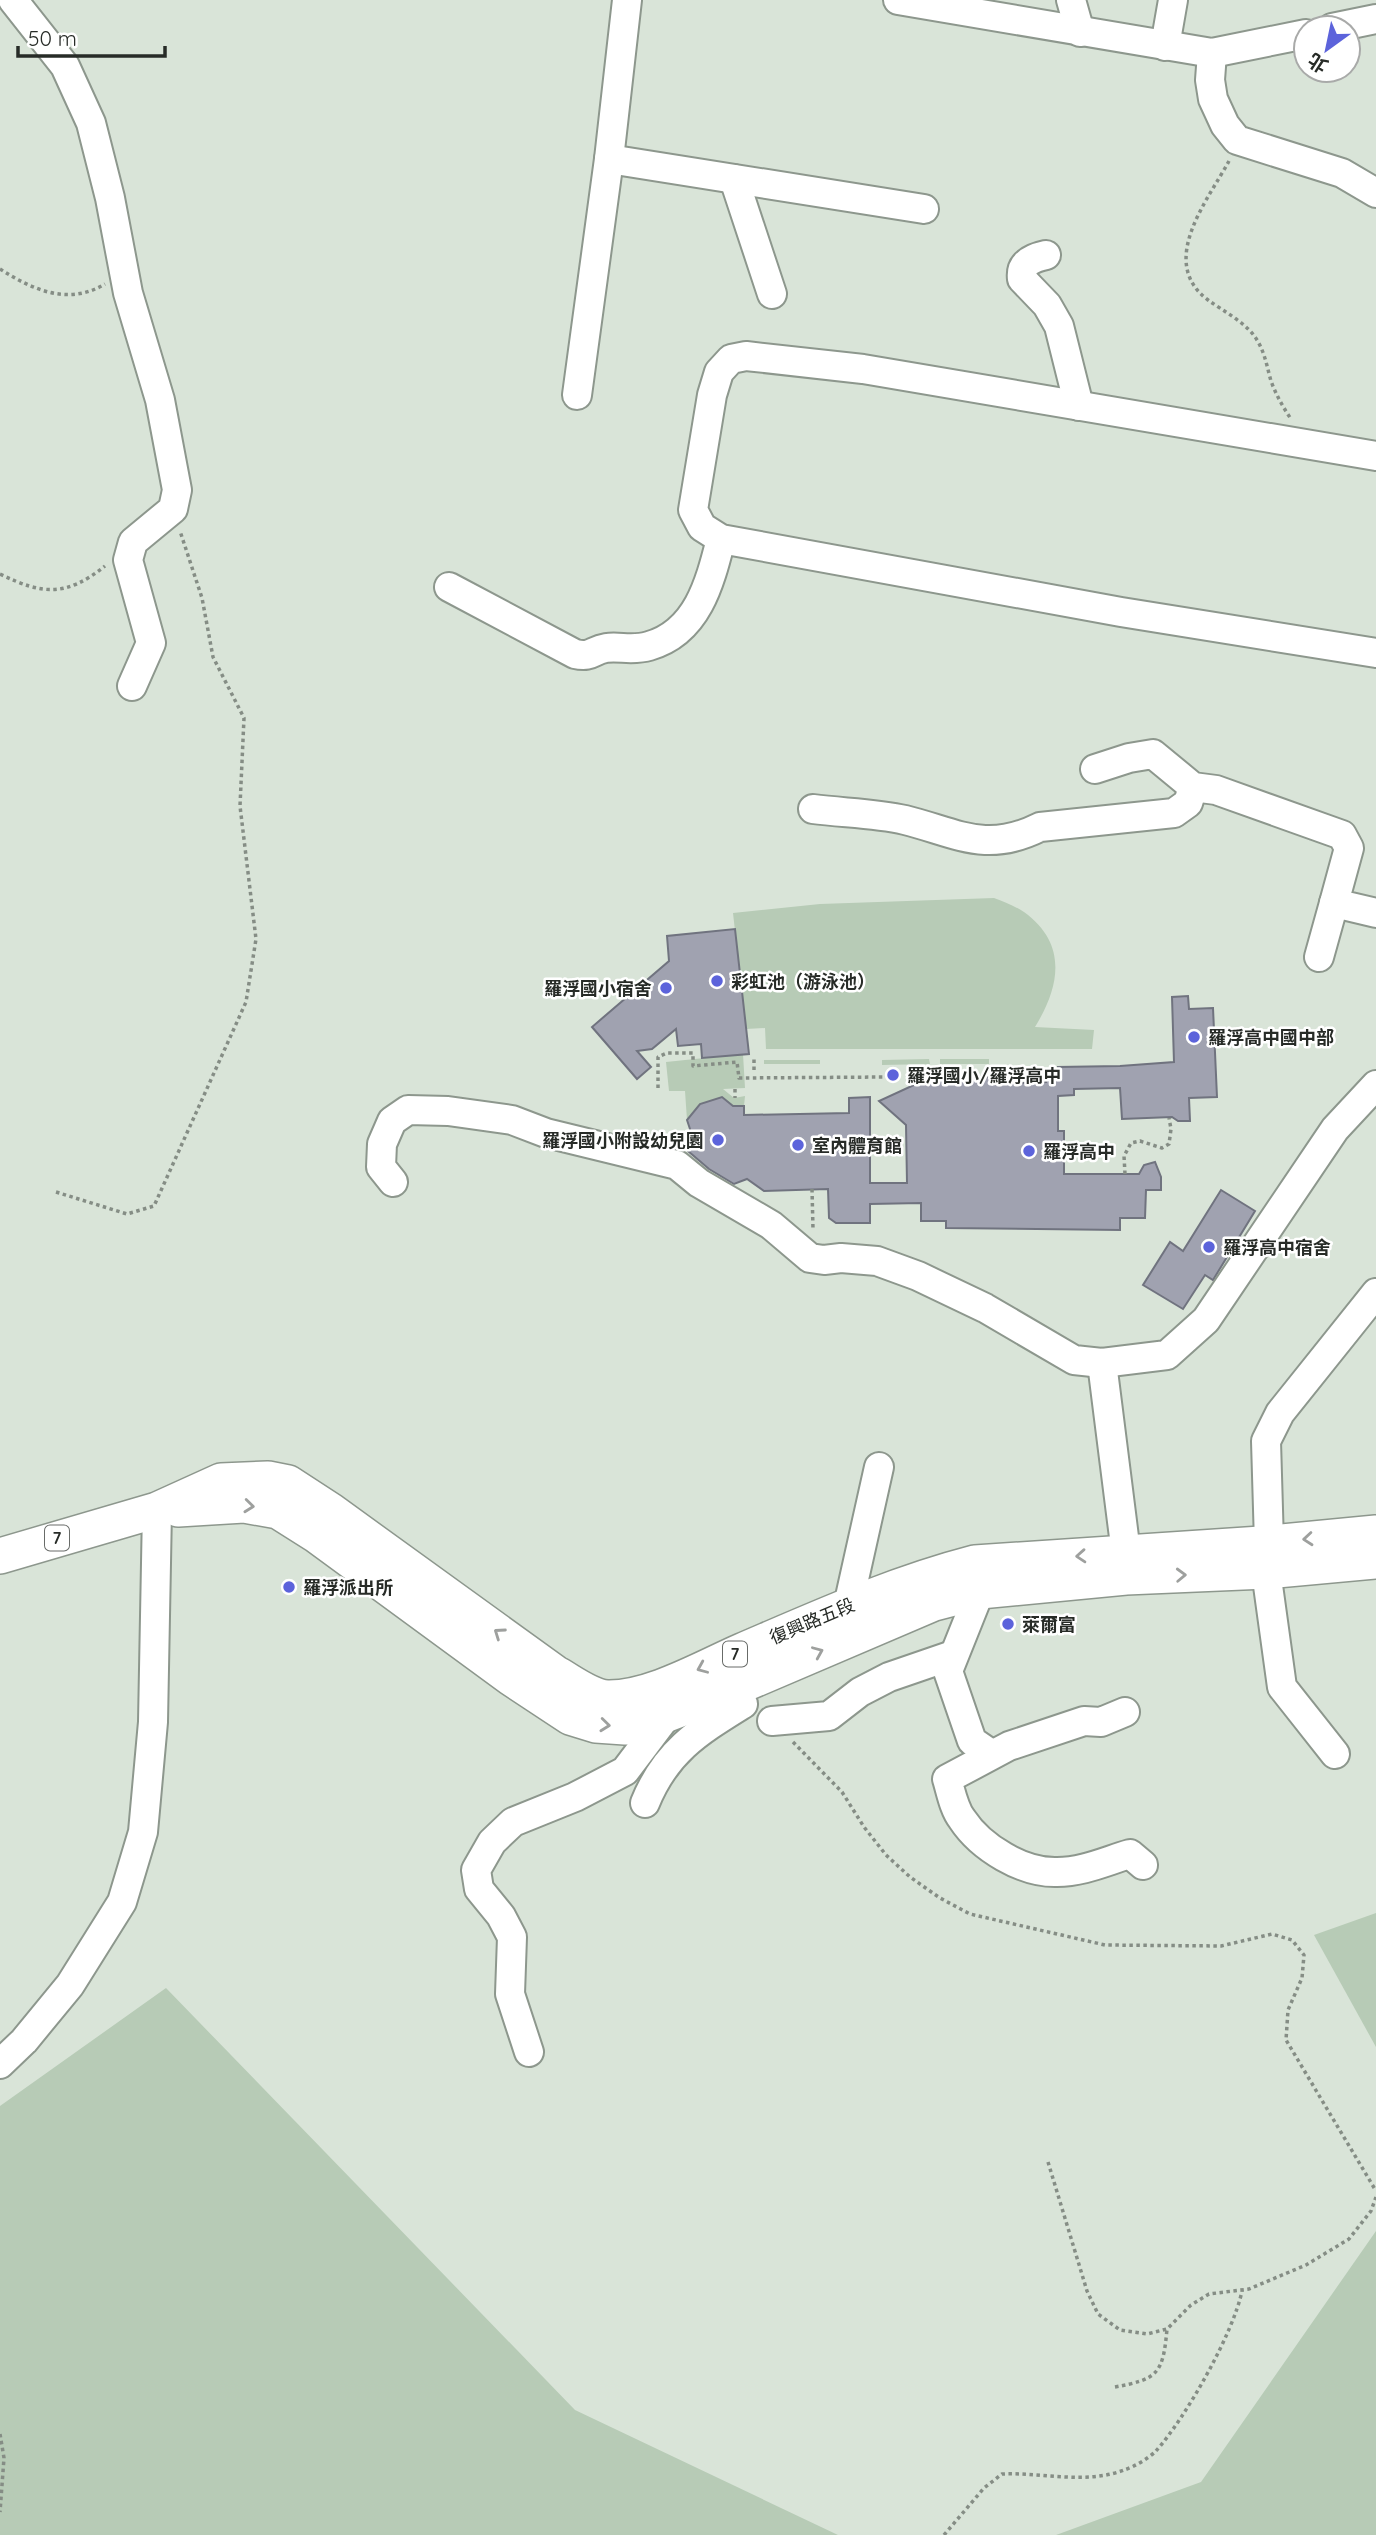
<svg xmlns="http://www.w3.org/2000/svg" width="1376" height="2535" viewBox="0 0 1376 2535" font-family="Quicksand,'Noto Sans TC',sans-serif">
	<style>
		.green { fill: #b7cbb6 }
		.building { fill: #a0a2b0; stroke: #70737f; stroke-width: 2 }
		.lines { fill: none; stroke-linecap: round; stroke-linejoin: round }
		.minor-casing { stroke: #8d978d; stroke-width: 32 }
		.major-casing { stroke: #8d978d; stroke-width: 38 }
		.path { stroke: #858d85; stroke-width: 3.5; stroke-dasharray: 3.5 3.5; stroke-linecap: butt }
		.minor { stroke: #fff; stroke-width: 28 }
		.major { stroke: #fff; stroke-width: 35 }
		.oneway { stroke: #9ea09e }
		.poi-dot { fill: #5c63db; stroke: #fff; stroke-width: 2.5 }
		.labels { text-anchor: middle; dominant-baseline: central; stroke-width: 5; stroke-linejoin: round; paint-order: stroke }
		.shield { fill: #fff; stroke: #686b68; stroke-width: 2 }
		.shield-label { font-size: 16px; font-weight: bold; fill: #272b27 }
		.poi-label { font-size: 18px; font-weight: bold; fill: #272b27; stroke: #fff; text-anchor: start }
		.street-label { font-size: 18px; fill: #272b27; stroke: #fff }
	</style>
	<rect width="100%" height="100%" fill="#d9e4d8"/>
	<!-- green -->
	<g class="green">
		<path d="M994 898C1004 902 1015 906 1024 912 1068 944 1060 986 1035 1027L1094 1030 1092 1049H766L765 1028 746 1029 733 913 820 904Z"/>
		<path d="M743 1054 745 1088 723 1089 734 1098 745 1096 744 1106H733L722 1098 699 1104V1113H692L687 1120 685 1091H669L666 1062Z"/>
		<path d="M929 1059 930 1064 882 1065V1060Z"/>
		<rect x="940" y="1059" width="49" height="5"/>
		<rect x="764" y="1060" width="56" height="4"/>
		<path d="M1376 1913V2047L1314 1935Z"/>
		<path d="M166 1988 575 2410 838 2535H0V2106Z"/>
		<path d="M1376 2231V2535H1056L1201 2482Z"/>
	</g>
	<!-- building -->
	<g class="building">
		<path d="M735 929 749 1054 702 1058 701 1044 678 1046 676 1029 652 1049 637 1051 651 1067 637 1079 592 1027 669 961 667 936Z"/>
		<path d="M1188 996 1189 1009 1213 1008 1217 1097 1189 1098 1190 1121H1178L1172 1117 1122 1119 1120 1088 1074 1089V1095L1058 1096V1131H1064V1174H1139L1144 1165 1155 1162 1161 1177V1190H1146L1145 1218H1120V1230L946 1228V1221H921V1203L870 1204V1223H836L829 1218 828 1189 764 1191 747 1179 734 1184 709 1169 688 1151 690 1129 687 1120 700 1104 722 1097 733 1106H744V1115L849 1113V1098L870 1097V1183H907L906 1125 879 1101 916 1084 970 1075 999 1079 1001 1084 1046 1082V1076H1058V1067L1120 1066 1174 1062 1172 997Z"/>
		<path d="M1221 1190 1255 1211 1213 1280 1205 1275 1183 1309 1143 1285 1170 1242 1183 1251Z"/>
	</g>
	<g class="lines">
		<!-- minor casing -->
		<g class="minor-casing">
			<g id="minor">
				<path d="M13 0 65 66 91 123 110 198 128 293 160 400 177 490 173 509 133 542 128 560 151 643 132 686"/>
				<path d="M898 0 1212 53 1306 34"/>
				<path d="M1071 0 1080 32"/>
				<path d="M1332 28 1376 19"/>
				<path d="M1165 46 1173 0"/>
				<path d="M1212 53 1210 80 1213 99 1225 125 1237 140 1342 173 1376 193"/>
				<path d="M609 159 924 209"/>
				<path d="M734 179 772 294"/>
				<path d="M1046 255C1032 258 1020 263 1022 279L1047 305 1059 326 1079 406"/>
				<path d="M577 395 609 159 627 0"/>
				<path d="M1376 456 863 369 746 356 731 359 719 372 712 395 693 510 702 527 721 539 1121 612 1376 653"/>
				<path d="M449 587 575 654C592 658 592 650 606 648 620 646 632 651 649 646 698 632 710 582 721 539"/>
				<path d="M1095 769 1129 758 1153 754 1193 787 1216 790 1342 835 1349 848 1334 903 1376 913"/>
				<path d="M813 809C843 813 875 813 905 820 957 833 986 854 1040 827L1174 813 1188 803 1193 787"/>
				<path d="M1319 957 1334 903"/>
				<path d="M393 1182 381 1167 382 1144 392 1121 408 1110 448 1111 512 1120 546 1133 677 1165 699 1183 771 1225 810 1258 824 1260 841 1258 877 1261 918 1276 985 1308 1074 1360 1102 1363 1167 1355 1206 1320 1335 1129 1376 1085"/>
				<path d="M1102 1363 1126 1553V1572"/>
				<path d="M977 1576 980 1591 948 1671 972 1741 991 1754"/>
				<path d="M848 1606 879 1467"/>
				<path d="M1125 1712 1101 1722 1084 1721 1009 1746 947 1779C951 1792 954 1809 962 1819 981 1848 1023 1873 1057 1872 1083 1872 1106 1861 1130 1854L1143 1865"/>
				<path d="M772 1721 829 1716 860 1692 889 1677 953 1655"/>
				<path d="M1335 1754 1282 1687 1266 1571 1269 1543 1266 1441 1280 1413 1376 1293"/>
				<path d="M645 1803C666 1751 698 1732 743 1704"/>
				<path d="M529 2052 510 1994 512 1937 501 1916 479 1889 476 1870 492 1842 513 1822 575 1797 625 1771 668 1714"/>
				<path d="M0 2064 24 2041 70 1985 122 1902 143 1832 153 1722 157 1510"/>
			</g>
		</g>
		<!-- major casing -->
		<g class="major-casing">
			<g id="major">
				<path d="M178 1509 244 1505 278 1511 316 1535 511 1678 570 1717 596 1725 625 1727 652 1720 730 1690 934 1603 980 1591 1126 1577 1266 1571 1376 1561"/>
				<path d="M0 1556 157 1510 221 1481 268 1479 288 1483 331 1511 555 1673C570 1681 590 1697 607 1698 650 1699 703 1668 742 1651 819 1618 894 1584 975 1563L1261 1544 1376 1533"/>
			</g>
		</g>
		<!-- path -->
		<g class="path">
			<path d="M1229 161C1208 200 1157 262 1208 300 1223 311 1247 323 1257 340 1265 353 1267 367 1271 381 1276 395 1283 407 1291 419"/>
			<path d="M0 269C33 290 68 306 105 284"/>
			<path d="M0 574C43 595 66 597 105 566"/>
			<path d="M754 1070V1058"/>
			<path d="M658 1088V1057L667 1053H693V1066L737 1062 739 1078 885 1077"/>
			<path d="M735 1089V1098"/>
			<path d="M1125 1174 1124 1156 1131 1143 1140 1141 1162 1148 1169 1144 1171 1129 1169 1118"/>
			<path d="M812 1189 813 1229"/>
			<path d="M56 1192 127 1214 154 1206 246 1002 256 939 240 806 244 718 213 657 202 598 180 531"/>
			<path d="M793 1742 842 1792 864 1827 886 1855 910 1877 940 1898 970 1914 1105 1945 1221 1946 1272 1934 1292 1940 1304 1955 1302 1978 1288 2010 1286 2040 1376 2191"/>
			<path d="M1048 2162 1087 2291 1098 2314 1120 2330 1147 2334 1167 2329 1191 2305 1209 2294 1249 2289 1306 2265 1349 2239 1371 2211 1376 2197"/>
			<path d="M1115 2387C1158 2379 1163 2374 1167 2329"/>
			<path d="M0 2434 4 2458 0 2512"/>
			<path d="M944 2535 984 2488 1002 2474C1042 2472 1085 2485 1124 2470 1134 2467 1149 2458 1156 2451 1186 2417 1233 2334 1242 2291"/>
		</g>
		<!-- minor -->
		<use href="#minor" class="minor"/>
		<!-- major -->
		<use href="#major" class="major"/>
	</g>
	<!-- one-way arrows -->
	<defs><path id="oneway-chevron" d="M-2-3.5L2.5 0L-2 3.5" fill="none" stroke-width="1.6" stroke-linecap="round" stroke-linejoin="round" transform="scale(1.75)"/></defs>
	<g class="oneway">
		<use href="#oneway-chevron" transform="translate(249 1506) rotate(6)"/>
		<use href="#oneway-chevron" transform="translate(1308 1539) rotate(175)"/>
		<use href="#oneway-chevron" transform="translate(1081 1556) rotate(176)"/>
		<use href="#oneway-chevron" transform="translate(1181 1575) rotate(-2)"/>
		<use href="#oneway-chevron" transform="translate(499 1633) rotate(-145)"/>
		<use href="#oneway-chevron" transform="translate(818 1652) rotate(-23)"/>
		<use href="#oneway-chevron" transform="translate(702 1668) rotate(157)"/>
		<use href="#oneway-chevron" transform="translate(605 1725) rotate(6)"/>
	</g>
	<!-- markers -->
	<g class="poi-dot">
		<circle cx="717" cy="981" r="7"/>
		<circle cx="666" cy="988" r="7"/>
		<circle cx="1194" cy="1037" r="7"/>
		<circle cx="893" cy="1075" r="7"/>
		<circle cx="718" cy="1140" r="7"/>
		<circle cx="798" cy="1145" r="7"/>
		<circle cx="1029" cy="1151" r="7"/>
		<circle cx="1209" cy="1247" r="7"/>
		<circle cx="289" cy="1587" r="7"/>
		<circle cx="1008" cy="1624" r="7"/>
	</g>
	<g class="labels">
		<!-- shield labels -->
		<g class="shield">
			<rect x="45" y="1525.5" width="24" height="25" rx="5"/>
			<rect x="723" y="1641.5" width="24" height="25" rx="5"/>
		</g>
		<g class="shield-label">
			<text x="57" y="1538">7</text>
			<text x="735" y="1654">7</text>
		</g>
		<!-- poi labels -->
		<g class="poi-label">
			<text x="731" y="981">彩虹池（游泳池）</text>
			<text x="652" y="988" text-anchor="end">羅浮國小宿舍</text>
			<text x="1208" y="1037">羅浮高中國中部</text>
			<text x="907" y="1075">羅浮國小/羅浮高中</text>
			<text x="704" y="1140" text-anchor="end">羅浮國小附設幼兒園</text>
			<text x="812" y="1145">室內體育館</text>
			<text x="1043" y="1151">羅浮高中</text>
			<text x="1223" y="1247">羅浮高中宿舍</text>
			<text x="303" y="1587">羅浮派出所</text>
			<text x="1022" y="1624">萊爾富</text>
		</g>
		<!-- street labels -->
		<g class="street-label">
			<text transform="translate(812 1621) rotate(-23)">復興路五段</text>
		</g>
	</g>
	<!-- north arrow -->
	<g transform="translate(1327 49) rotate(213)"><circle r="33" fill="#ffffff" stroke="#a9aaa9" stroke-width="2"/>
	<path d="M0-5L12 26L0 18L-12 26Z" fill="#5c63db"/>
	<text y="-10" font-size="19" font-weight="bold" text-anchor="middle" fill="#272b27">北</text>
	</g>
	<!-- scale -->
	<path d="M18 46v10h147v-10" fill="none" stroke="#272b27" stroke-width="3.5"/>
	<text x="28" y="46" font-size="21" fill="#272b27" stroke="#ffffff" stroke-width="5" paint-order="stroke">50 m</text>
</svg>
